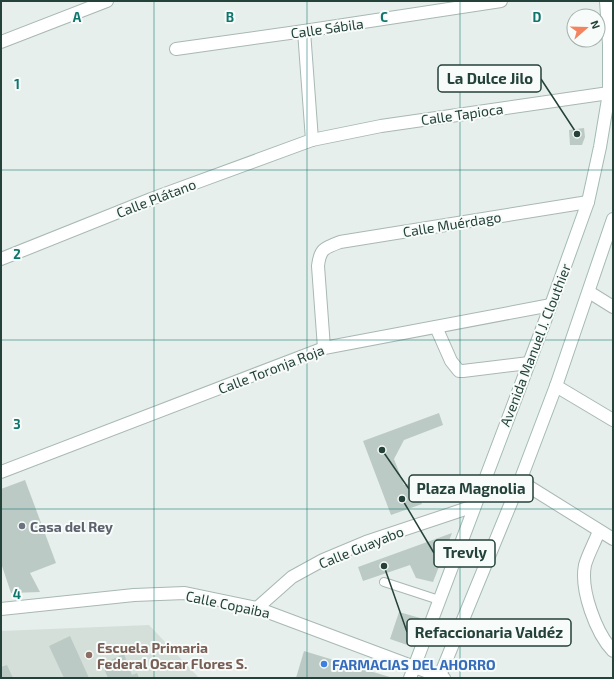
<svg xmlns="http://www.w3.org/2000/svg" width="614" height="679" viewBox="0 0 614 679" font-family="'Exo 2',sans-serif">
	<style>
		.built { fill: #d4dfda }
		.building { fill: #bbcac4 }
		.lines { fill: none; stroke-linecap: round; stroke-linejoin: round }
		.service-casing { stroke: #a8b8b2; stroke-width: 10 }
		.minor-casing { stroke: #a8b8b2; stroke-width: 14 }
		.tertiary-casing { stroke: #a8b8b2; stroke-width: 14 }
		.secondary-casing { stroke: #a4bbb3; stroke-width: 14 }
		.service { stroke: #fff; stroke-width: 8 }
		.minor { stroke: #fff; stroke-width: 12 }
		.tertiary { stroke: #fff; stroke-width: 12 }
		.secondary { stroke: #fff; stroke-width: 12 }
		.grid { fill: none; stroke: #0f766e; stroke-width: 1; stroke-opacity: 0.55 }
		.worship-dot { fill: #6b7280; stroke: #f7fbf9; stroke-width: 1.5 }
		.education-dot { fill: #8d6e63; stroke: #f7fbf9; stroke-width: 1.5 }
		.shop-dot { fill: #3f7fe0; stroke: #f7fbf9; stroke-width: 1.5 }
		.labels { text-anchor: middle; dominant-baseline: central; stroke-width: 4; stroke-linejoin: round; paint-order: stroke }
		.street-label { font-size: 14px; fill: #24423a; stroke: #f7fbf9 }
		.worship-label { font-size: 14px; font-weight: bold; fill: #5b616d; stroke: #f7fbf9; text-anchor: start }
		.education-label { font-size: 14px; font-weight: bold; fill: #785e54; stroke: #f7fbf9; text-anchor: start }
		.shop-label { font-size: 14px; font-weight: bold; fill: #366cbe; stroke: #f7fbf9; text-anchor: start }
		.grid-label { font-size: 13px; text-anchor: middle; font-weight: bold; fill: #0f766e; stroke: #f7fbf9; stroke-width: 4; stroke-linejoin: round; paint-order: stroke }
		.leader { fill: none; stroke: #24423a; stroke-width: 1.5 }
		.callout-dot { fill: #24423a; stroke: #f7fbf9; stroke-width: 1.5 }
		.callout { fill: #f7fbf9; stroke: #24423a; stroke-width: 1.5 }
		.callout-label { font-size: 15px; text-anchor: middle; font-weight: bold; fill: #24423a }
	</style>
	<rect width="100%" height="100%" fill="#e6efeb"/>
	<!-- built -->
	<path class="built" d="M149 625 199 678H1V631Z"/>
	<!-- building -->
	<g class="building">
		<path d="M584 128 585 137 582 145H570L569 130Z"/>
		<path d="M439 413 443 425 404 440 394 459 404 485 413 482 422 504 391 515 363 441Z"/>
		<path d="M25 480 56 563 30 573 40 592 11 593 1 563V489Z"/>
		<path d="M452 533 433 582 416 578 410 565 363 581 358 567Z"/>
		<path d="M399 612 420 618 410 646 390 639Z"/>
		<path d="M70 636 89 678H64L49 646Z"/>
		<path d="M304 651 393 678H296Z"/>
		<path d="M124 654 132 675 137 673 139 678H108L102 664Z"/>
		<path d="M7 665 13 678H1V667Z"/>
	</g>
	<g class="lines">
		<!-- service casing -->
		<g class="service-casing">
			<path id="service" d="M384 582 439 600"/>
		</g>
		<!-- minor casing -->
		<g class="minor-casing">
			<g id="minor">
				<path d="M304 31 312 140"/>
				<path d="M1 42 107 1"/>
				<path d="M176 49 304 31 501 1"/>
				<path d="M1 259 151 199 312 140 381 126 609 93"/>
				<path d="M589 292 613 307"/>
				<path d="M436 327 451 361 459 371H463L529 363"/>
				<path d="M324 348 318 266C320 249 324 248 340 242L588 202"/>
				<path d="M556 386 613 420"/>
				<path d="M1 472 324 348 551 305"/>
				<path d="M520 481 613 539"/>
				<path d="M599 531C595 542 588 554 585 565 580 590 596 633 613 651"/>
				<path d="M257 608 292 577 323 560 366 542 474 506"/>
			</g>
		</g>
		<!-- tertiary casing -->
		<g class="tertiary-casing">
			<path id="tertiary" d="M1 609 134 595 185 593 257 608 444 678"/>
		</g>
		<!-- secondary casing -->
		<g class="secondary-casing">
			<g id="secondary">
				<path d="M410 678 551 305 588 202 600 147 609 93V44L606 1"/>
				<path d="M439 678 520 481 556 386 613 219"/>
			</g>
		</g>
		<!-- service -->
		<use href="#service" class="service"/>
		<!-- minor -->
		<use href="#minor" class="minor"/>
		<!-- tertiary -->
		<use href="#tertiary" class="tertiary"/>
		<!-- secondary -->
		<use href="#secondary" class="secondary"/>
	</g>
	<!-- grid -->
	<path class="grid" d="M154 1V678M307 1V678M460 1V678M1 170H613M1 340H613M1 509H613"/>
	<!-- markers -->
	<circle class="worship-dot" cx="22" cy="526" r="4"/>
	<circle class="education-dot" cx="89" cy="655" r="4"/>
	<circle class="shop-dot" cx="324" cy="664" r="4"/>
	<g class="labels">
		<!-- street labels -->
		<g class="street-label">
			<text transform="translate(327 28) rotate(-8)">Calle Sábila</text>
			<text transform="translate(462 114) rotate(-8)">Calle Tapioca</text>
			<text transform="translate(156 198) rotate(-21)">Calle Plátano</text>
			<text transform="translate(452 224) rotate(-9)">Calle Muérdago</text>
			<text transform="translate(535 345) rotate(-69)">Avenida Manuel J. Clouthier</text>
			<text transform="translate(271 369) rotate(-21)">Calle Toronja Roja</text>
			<text transform="translate(361 547) rotate(-22)">Calle Guayabo</text>
			<text transform="translate(228 604) rotate(12)">Calle Copaiba</text>
		</g>
		<!-- worship labels -->
		<g class="worship-label">
			<text x="30" y="526">Casa del Rey</text>
		</g>
		<!-- education labels -->
		<g class="education-label">
			<text x="97" y="647">Escuela Primaria<tspan x="97" dy="16">Federal Oscar Flores S.</tspan></text>
		</g>
		<!-- shop labels -->
		<g class="shop-label">
			<text x="332" y="664">FARMACIAS DEL AHORRO</text>
		</g>
	</g>
	<g class="grid-label">
		<text x="77" y="22">A</text>
		<text x="230" y="22">B</text>
		<text x="384" y="22">C</text>
		<text x="537" y="22">D</text>
		<text x="17" y="89">1</text>
		<text x="17" y="259">2</text>
		<text x="17" y="429">3</text>
		<text x="17" y="599">4</text>
	</g>
	<!-- callouts -->
	<path class="leader" d="M577 134L541 79M382 450L409 489M402 499L434 553M384 566L407 632"/>
	<g class="callout-dot">
		<circle cx="577" cy="134" r="4"/>
		<circle cx="382" cy="450" r="4"/>
		<circle cx="402" cy="499" r="4"/>
		<circle cx="384" cy="566" r="4"/>
	</g>
	<g class="callout">
		<rect x="438" y="65" width="103" height="27" rx="4"/>
		<rect x="409" y="475" width="124" height="27" rx="4"/>
		<rect x="434" y="540" width="61" height="27" rx="4"/>
		<rect x="407" y="619" width="164" height="27" rx="4"/>
	</g>
	<g class="callout-label">
		<text x="490" y="84">La Dulce Jilo</text>
		<text x="471" y="494">Plaza Magnolia</text>
		<text x="465" y="558">Trevly</text>
		<text x="489" y="638">Refaccionaria Valdéz</text>
	</g>
	<!-- border -->
	<rect width="614" height="679" fill="none" stroke="#24423a" stroke-width="4"/>
	<!-- north arrow -->
	<g transform="translate(586 28) rotate(70)"><circle r="19" fill="#f7fbf9" stroke="#a3b1ad"/>
	<path d="M0-3L7 15L0 10L-7 15Z" fill="#f4845f"/>
	<text y="-6" font-size="11" font-weight="bold" text-anchor="middle" fill="#24423a">N</text>
	</g>
</svg>
